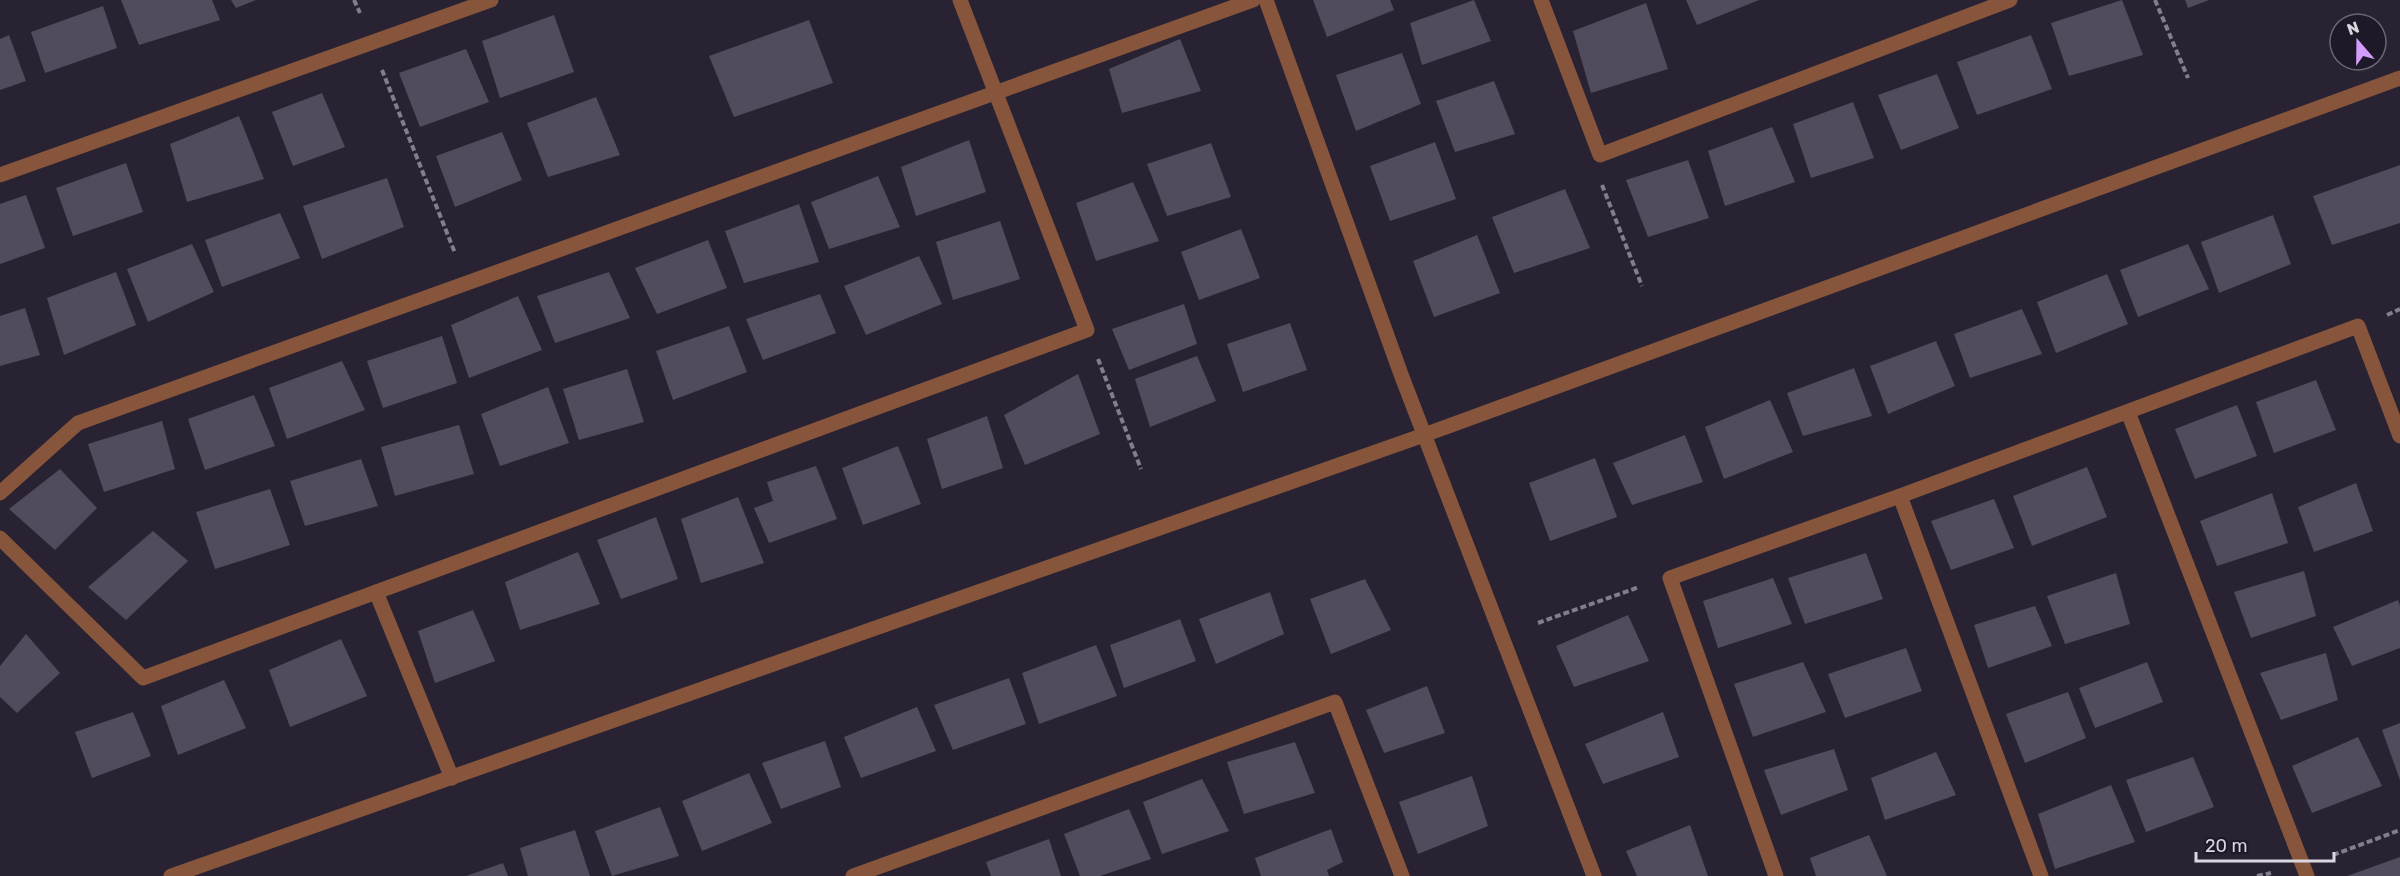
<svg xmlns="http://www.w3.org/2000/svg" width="2400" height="876" viewBox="0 0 2400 876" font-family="Rubik,sans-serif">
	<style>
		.building { fill: #514b5d }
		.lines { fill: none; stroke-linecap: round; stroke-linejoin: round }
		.path { stroke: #827e8b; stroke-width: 4; stroke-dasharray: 6 3; stroke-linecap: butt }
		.minor { stroke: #86553c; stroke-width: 15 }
		.tertiary { stroke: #86553c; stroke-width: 15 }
	</style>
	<rect width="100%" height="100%" fill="#282232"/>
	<!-- building -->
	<g class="building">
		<path d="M121 0H212L220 20 139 45Z"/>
		<path d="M231 0H256L236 8Z"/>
		<path d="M1313 0H1390L1394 10 1327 37Z"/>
		<path d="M1474 0 1491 41 1422 65 1410 23Z"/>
		<path d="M1686 0H1759L1697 25Z"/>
		<path d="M2122 0 2143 55 2069 76 2051 23Z"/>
		<path d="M2185 0H2209L2188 8Z"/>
		<path d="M1646 3 1668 69 1591 93 1573 31Z"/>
		<path d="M103 6 117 48 45 73 31 32Z"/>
		<path d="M554 15 574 72 500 98 482 41Z"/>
		<path d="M809 20 833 83 734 117 709 56Z"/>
		<path d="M9 35 26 81 0 90V39Z"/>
		<path d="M2031 35 2052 89 1977 115 1957 62Z"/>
		<path d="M1180 39 1201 91 1122 113 1109 69Z"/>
		<path d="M466 49 489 102 420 127 399 73Z"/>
		<path d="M1402 53 1421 104 1356 131 1336 75Z"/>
		<path d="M1937 74 1959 128 1901 150 1878 95Z"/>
		<path d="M1494 81 1515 134 1455 152 1436 101Z"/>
		<path d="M322 93 345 147 293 166 272 112Z"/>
		<path d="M596 97 620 155 548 177 527 123Z"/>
		<path d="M1853 102 1874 158 1811 178 1793 124Z"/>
		<path d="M239 116 264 179 187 202 170 144Z"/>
		<path d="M1772 127 1795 182 1725 206 1708 151Z"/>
		<path d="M502 132 522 180 455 207 436 156Z"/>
		<path d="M969 140 986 192 916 216 901 167Z"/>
		<path d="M1435 142 1456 199 1390 221 1370 166Z"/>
		<path d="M1211 143 1231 197 1167 216 1147 164Z"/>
		<path d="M1688 160 1709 218 1648 237 1626 180Z"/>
		<path d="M126 163 143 212 73 236 56 188Z"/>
		<path d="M2400 165V223L2332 245 2313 196Z"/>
		<path d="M878 176 900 227 829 249 811 202Z"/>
		<path d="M387 178 404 227 322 259 303 206Z"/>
		<path d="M1133 182 1159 241 1096 261 1076 203Z"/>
		<path d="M1565 189 1590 248 1514 273 1492 217Z"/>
		<path d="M26 195 45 248 0 264V204Z"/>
		<path d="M799 204 819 262 744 283 725 231Z"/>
		<path d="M280 213 300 258 222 287 205 240Z"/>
		<path d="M2273 215 2291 264 2219 293 2201 242Z"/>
		<path d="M1000 221 1020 279 953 300 936 242Z"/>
		<path d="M1241 229 1260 278 1199 300 1181 252Z"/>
		<path d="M1477 235 1500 293 1434 317 1413 261Z"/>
		<path d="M708 240 727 288 657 314 635 268Z"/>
		<path d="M192 244 214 292 148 322 127 269Z"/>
		<path d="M2188 244 2209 289 2138 317 2120 270Z"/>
		<path d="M919 256 942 304 866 335 844 286Z"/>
		<path d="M116 272 136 325 64 355 47 298Z"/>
		<path d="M609 272 630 318 555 343 537 296Z"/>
		<path d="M2107 274 2128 324 2056 353 2037 302Z"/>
		<path d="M820 294 836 333 763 360 746 319Z"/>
		<path d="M518 296 542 350 469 378 451 325Z"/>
		<path d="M1184 304 1197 344 1129 370 1112 329Z"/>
		<path d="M25 308 40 355 0 366V316Z"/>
		<path d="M2022 309 2042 354 1970 378 1954 334Z"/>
		<path d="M1290 323 1307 370 1243 392 1227 344Z"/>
		<path d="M729 326 747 372 673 400 656 351Z"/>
		<path d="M442 336 457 383 383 408 367 361Z"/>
		<path d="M1936 341 1955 386 1888 414 1870 366Z"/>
		<path d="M1197 356 1216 401 1150 427 1135 379Z"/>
		<path d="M342 361 365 410 287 439 269 388Z"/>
		<path d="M1854 368 1872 416 1803 436 1787 393Z"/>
		<path d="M627 369 644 422 579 440 563 389Z"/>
		<path d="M1078 374 1100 434 1025 465 1004 415Z"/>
		<path d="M2316 380 2336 430 2274 453 2256 402Z"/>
		<path d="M548 387 569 443 500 466 481 414Z"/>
		<path d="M254 395 275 446 205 470 188 419Z"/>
		<path d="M1770 400 1793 452 1724 479 1705 427Z"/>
		<path d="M2237 405 2257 456 2195 479 2175 429Z"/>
		<path d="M987 416 1003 468 942 489 927 439Z"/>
		<path d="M162 421 175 469 104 492 88 444Z"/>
		<path d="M459 425 474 474 395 496 381 447Z"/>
		<path d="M1685 435 1703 482 1632 505 1613 463Z"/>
		<path d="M898 446 921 504 863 525 842 468Z"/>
		<path d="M1595 458 1617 517 1550 541 1529 483Z"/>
		<path d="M361 459 378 506 305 526 290 481Z"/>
		<path d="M816 466 837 519 769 543 754 508 773 501 767 482Z"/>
		<path d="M2087 467 2107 517 2032 546 2013 496Z"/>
		<path d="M60 469 97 508 55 550 9 509Z"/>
		<path d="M2356 483 2373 531 2314 552 2298 507Z"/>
		<path d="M270 489 290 545 215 569 196 512Z"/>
		<path d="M2272 493 2288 543 2217 566 2200 521Z"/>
		<path d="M738 497 764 563 701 583 681 519Z"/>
		<path d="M1994 499 2014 548 1951 570 1931 521Z"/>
		<path d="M656 517 678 579 621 599 597 540Z"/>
		<path d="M153 531 188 561 126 620 88 587Z"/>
		<path d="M578 552 600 604 520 630 505 582Z"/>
		<path d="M1866 553 1883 599 1805 624 1788 578Z"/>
		<path d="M2304 571 2316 616 2251 638 2234 592Z"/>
		<path d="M2116 573 2130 624 2065 644 2047 596Z"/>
		<path d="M1773 578 1792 624 1718 648 1703 601Z"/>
		<path d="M1365 579 1391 630 1331 654 1310 599Z"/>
		<path d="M1270 592 1284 634 1216 664 1199 619Z"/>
		<path d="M2398 600 2400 606V648L2352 666 2333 627Z"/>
		<path d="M2035 606 2052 646 1988 668 1974 625Z"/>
		<path d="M473 610 495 661 435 683 418 631Z"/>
		<path d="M1628 615 1649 661 1574 687 1556 646Z"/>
		<path d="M1180 619 1196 661 1124 688 1110 645Z"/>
		<path d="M26 634 60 673 17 713 0 697V666Z"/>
		<path d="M341 639 367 696 290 727 269 670Z"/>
		<path d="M1096 645 1117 696 1039 724 1022 673Z"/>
		<path d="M1906 648 1922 691 1845 718 1828 674Z"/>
		<path d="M2326 653 2338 700 2281 720 2260 673Z"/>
		<path d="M1803 662 1826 712 1753 737 1734 684Z"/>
		<path d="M2147 662 2163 702 2095 728 2079 688Z"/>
		<path d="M1009 678 1026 724 953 750 934 705Z"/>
		<path d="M224 680 246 728 178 755 161 706Z"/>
		<path d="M1427 686 1445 733 1384 753 1366 710Z"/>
		<path d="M2068 692 2086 738 2025 763 2006 714Z"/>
		<path d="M917 707 936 751 861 778 844 737Z"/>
		<path d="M133 712 151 756 92 778 75 732Z"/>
		<path d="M1663 712 1679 757 1603 784 1585 744Z"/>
		<path d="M2400 723V780L2382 730Z"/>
		<path d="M2358 737 2382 786 2312 813 2292 766Z"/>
		<path d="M825 741 841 787 781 809 762 763Z"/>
		<path d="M1295 742 1315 793 1244 814 1227 762Z"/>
		<path d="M1834 749 1848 790 1781 815 1764 770Z"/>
		<path d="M1936 752 1956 795 1885 820 1871 778Z"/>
		<path d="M2193 757 2214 807 2146 832 2126 780Z"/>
		<path d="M749 773 772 823 702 851 682 801Z"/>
		<path d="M1472 776 1488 826 1418 854 1399 802Z"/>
		<path d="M1202 779 1229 831 1162 854 1143 802Z"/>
		<path d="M2111 785 2135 842 2055 869 2038 814Z"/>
		<path d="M660 807 679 856 612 876 595 831Z"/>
		<path d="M1129 809 1151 859 1100 876H1080L1064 834Z"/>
		<path d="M1690 825 1708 876H1637L1626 851Z"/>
		<path d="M1331 829 1343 862 1327 870 1329 876H1261L1255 858Z"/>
		<path d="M575 830 590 876H528L520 848Z"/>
		<path d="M1869 835 1887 876H1816L1810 858Z"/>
		<path d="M1049 839 1061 876H991L986 862Z"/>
		<path d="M2400 857V876H2347Z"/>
		<path d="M503 863 508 876H466Z"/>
	</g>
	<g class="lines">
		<!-- path -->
		<g class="path">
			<path d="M354 0 360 13"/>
			<path d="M2155 0 2188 78"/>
			<path d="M382 70 455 253"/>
			<path d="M1602 185 1642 286"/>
			<path d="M2387 315 2400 309"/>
			<path d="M1098 359 1141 469"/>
			<path d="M1538 623 1639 587"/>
			<path d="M2333 855 2400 830"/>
			<path d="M2257 876 2271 873"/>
		</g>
		<!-- minor -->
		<g class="minor">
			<path d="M1266 0 1402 377 1594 876"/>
			<path d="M1541 0 1600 155 2010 0"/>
			<path d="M0 175 491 0"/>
			<path d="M2128 412 2307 876"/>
			<path d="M0 493 78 423 1253 0"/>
			<path d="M1900 496 2041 876"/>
			<path d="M0 538 143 678 1087 330 960 0"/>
			<path d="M376 592 452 778"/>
			<path d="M853 876 1335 702 1402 876"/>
			<path d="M1776 876 1670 578 1900 496 2358 326 2400 436"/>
		</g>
		<!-- tertiary -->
		<path class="tertiary" d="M171 876 1424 435 2400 78"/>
	</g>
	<!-- north arrow -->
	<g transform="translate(2358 42) rotate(340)"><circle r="28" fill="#1e1928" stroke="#696572" stroke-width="1.5"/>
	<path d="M0-4.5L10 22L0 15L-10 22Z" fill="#d39cfc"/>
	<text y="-9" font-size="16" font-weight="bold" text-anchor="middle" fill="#dad7e1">N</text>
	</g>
	<!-- scale -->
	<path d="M2196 852v9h138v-9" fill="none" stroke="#dad7e1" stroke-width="3"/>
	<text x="2205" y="852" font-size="18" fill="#dad7e1" stroke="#1e1928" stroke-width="4.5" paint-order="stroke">20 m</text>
</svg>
